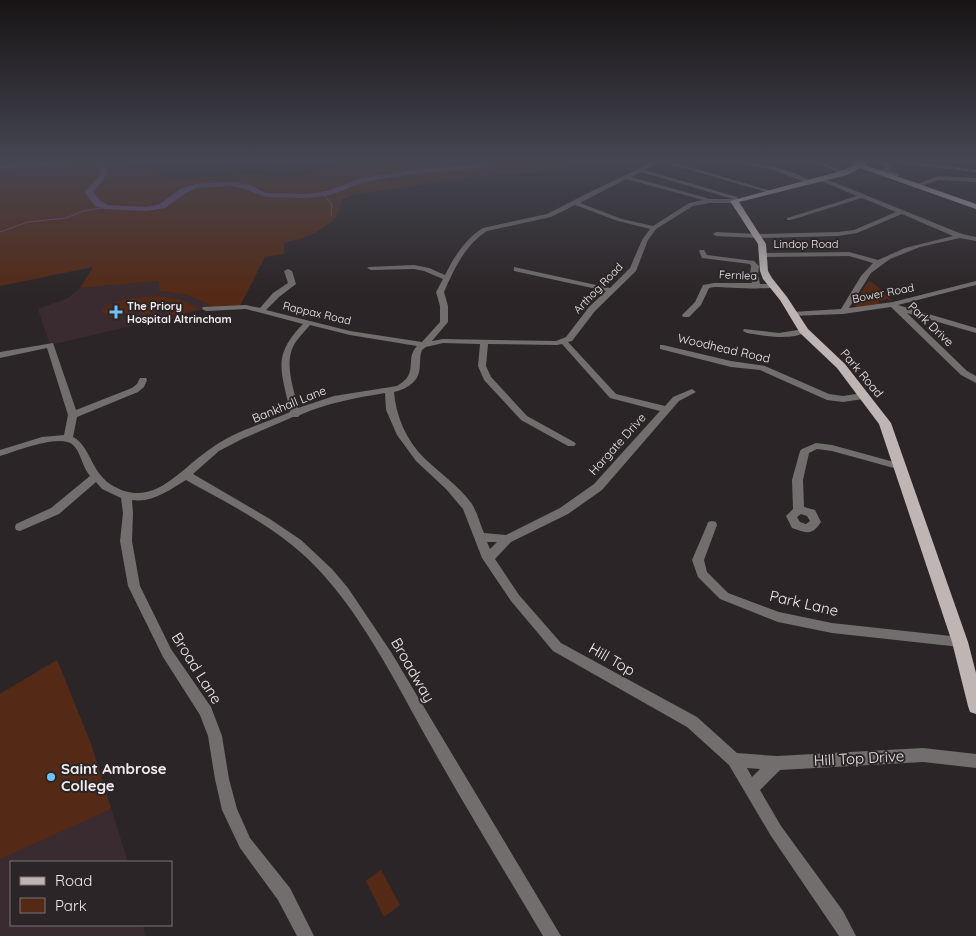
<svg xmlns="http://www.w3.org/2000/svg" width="976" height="936" viewBox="0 0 976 936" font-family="Quicksand,sans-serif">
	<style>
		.built { fill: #392b30 }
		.green { fill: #542a16 }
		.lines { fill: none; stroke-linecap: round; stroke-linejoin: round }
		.stream { stroke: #674d7b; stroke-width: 1 }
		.river { fill: #674d7b; fill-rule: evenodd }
		.minor { fill: #726e6d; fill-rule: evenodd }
		.major { fill: #beb5b4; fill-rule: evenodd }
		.rail-casing { stroke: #868082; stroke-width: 2.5 }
		.rail { stroke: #2c2527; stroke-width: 1; stroke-dasharray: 4; stroke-linecap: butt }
		.poi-dot { fill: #70c2f4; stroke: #2c2527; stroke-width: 2 }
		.labels { text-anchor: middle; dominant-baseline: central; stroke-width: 4; stroke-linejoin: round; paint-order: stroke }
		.far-street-label { font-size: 11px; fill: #f0ebec; stroke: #2c2527 }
		.far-poi-label { font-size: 11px; font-weight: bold; fill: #f0ebec; stroke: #2c2527; text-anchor: start }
		.street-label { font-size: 12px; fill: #f0ebec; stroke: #2c2527 }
		.near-street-label { font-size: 15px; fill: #f0ebec; stroke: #2c2527 }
		.near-poi-label { font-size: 15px; font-weight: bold; fill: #f0ebec; stroke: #2c2527; text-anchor: start }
	</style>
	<rect width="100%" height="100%" fill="#2c2527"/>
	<!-- built -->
	<g class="built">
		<path d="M159 281V291L187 295 214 307 50 345 38 309 68 298 80 288Z"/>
		<path d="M57 660 91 744 128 862H11V925H143L145 936H0V694Z"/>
	</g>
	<!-- green -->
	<g class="green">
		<path d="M29 162H116V165L148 169 162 177 183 179 250 174 291 177 315 173 350 162H429L433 165 484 162H577C555 174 508 174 482 176 438 181 395 189 352 195L342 200C340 204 340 208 339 212 328 231 304 238 284 243V254L265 257 240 306 214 307 187 295 159 291V281L80 288 93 267 0 286V164Z"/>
		<path d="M869 281C880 286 884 296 894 301L887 299 879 301V305L860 308 855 306 854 303Z"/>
		<path d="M158 296 179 299 200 309 172 316 171 312 166 313 164 310 145 315 136 311 113 319 101 312C107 299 144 297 158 296Z"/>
		<path d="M57 660 91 744 111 809 0 859V694Z"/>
		<path d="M381 870 400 905 384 917 366 881Z"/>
	</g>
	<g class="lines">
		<!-- stream -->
		<g class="stream">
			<path d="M323 194 332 205 331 216"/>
			<path d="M0 232 28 222 66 218 84 211 107 207"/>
		</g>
		<!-- river -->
		<g class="river">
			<path d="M44 162H76L73 164 0 169V165Z"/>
			<path d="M86 162 103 164 107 169 106 176 93 192 100 201 108 205 147 207 160 204 180 189 195 184 231 182 250 185 266 193 307 194 327 191 362 178 406 171 497 162 478 168 406 175 364 182 331 195 307 198 265 197 245 189 231 186 196 188 186 193 165 208 147 211 104 209 94 205 85 192 99 176 100 169 99 166Z"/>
		</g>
		<!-- minor -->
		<g class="minor">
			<path d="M653 162H660L645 170 737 197 738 198 736 200 737 201 734 203H709L693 206 656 229 648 240 636 271 595 311 572 341 568 342 616 394 665 406 673 397 692 389 696 392 679 401 602 490 568 514 511 542 495 559 519 595 561 643 697 717 737 753 777 756 923 748 976 754V768L923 762 780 770 760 790 781 826 843 911 856 936H839L771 836 729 765 687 727 553 651 511 601 482 558 463 509 446 489 416 461 397 435 386 410 385 393C355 398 327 403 300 415L298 417H293L242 439 219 451 193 474 270 519 301 540 332 569 348 588 391 652 561 936H543C505 872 466 808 430 744 394 680 360 609 307 558 272 525 227 503 186 480 169 490 153 503 132 500L133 513 132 541 140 586 171 649 211 707 222 736 229 779 237 809 250 838 290 888 314 936H297L278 900 240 848 222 810 215 779 208 736 200 715 163 657 128 586 120 541 123 513 121 498 102 489 96 482 59 514 20 531 16 530 15 527 16 524 51 508 90 476C82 467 81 452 73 445 60 433 15 452 0 456V450L42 437 64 435 68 415 47 348 0 358V352L53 343 76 410 132 388 137 384 140 378H146L147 380 144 387 138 392 77 417 73 437C90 446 91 471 110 484 153 512 180 468 213 447 235 431 265 423 290 412 282 371 271 357 303 324L246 309 206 311 202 309 203 307 246 305 260 308 273 293 288 283 284 271 288 269 292 271 296 284 279 297 266 310 350 331 422 342 440 322V306L436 292 443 279 424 271 414 269 371 270 367 268 369 267 414 265 429 268 445 275C454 257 465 239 483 228L547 214 596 189ZM641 172 733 199H708L707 198 631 177ZM626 179 703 200 689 203 653 226 622 219 580 203ZM575 205 618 221 650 229 642 240 630 268 610 288 514 267V271L606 291 589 307 566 337 556 341 443 339 432 341 448 322V306L444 292C454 269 465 245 487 231L551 217ZM310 325 350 335 417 346C404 360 420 373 397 386L334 396 298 408C294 389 283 362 295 343 299 337 305 331 310 325ZM443 343 480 344 478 366 484 380 521 420 568 446H574L576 444 574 442 527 416 491 377 486 366 488 344 557 345 562 344 610 398 660 411 594 484 560 508 506 535 484 533C480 524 477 512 472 504 459 486 440 473 424 458 406 440 396 416 394 392 404 390 417 383 419 372 421 364 419 357 422 350L426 347ZM487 542H497L490 549ZM747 768 760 769 752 777Z"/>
			<path d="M663 162H672L775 192 770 193Z"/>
			<path d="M740 162C761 162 795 171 812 182L807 183 776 171Z"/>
			<path d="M814 162H822L847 173 842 174Z"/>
			<path d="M846 162H854L863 166 860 168Z"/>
			<path d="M888 162 887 164 892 168 888 170 899 174V176L883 173 876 174V172L885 168 881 165V163Z"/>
			<path d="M938 176 976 178V182L939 180 915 188 912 186Z"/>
			<path d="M821 177 962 234 976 237V241L960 238 920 247 890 259 871 273 849 308 893 302 976 281V285L898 305 976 328V333L907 313 967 371 976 376V383L961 375 891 307 843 314 792 316 788 314 792 312 841 309 861 276 873 263 849 256 763 257 760 255 763 253 849 252 878 260 905 248 953 236 902 214 857 233 838 236 757 238 716 236 713 234 716 232 757 234 838 232 854 230 896 212 862 198 791 220H787V218L857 196 819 180 818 179Z"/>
			<path d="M700 250H704L707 255 754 261 759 266 758 275 760 284H773L777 286C769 291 727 287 714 287L709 288 701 305 689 317H683L682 315 695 302 703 285 714 283H752L750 275 751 266 750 264 702 258 699 251Z"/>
			<path d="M744 329 779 333 804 329 808 331C793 341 764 336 747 333L743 331Z"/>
			<path d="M660 345H663L731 361 765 366 829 394 843 396 863 393 867 396 863 399 843 402 827 400 760 370 731 367 660 349Z"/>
			<path d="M816 443 832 445 905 465 906 467 901 470 832 451 817 449 809 453 803 480 804 507 815 510 821 522C812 536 806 533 792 528L786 516 793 509 792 480 800 451 802 449ZM801 514 807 516 810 521 806 524 800 522 797 517Z"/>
			<path d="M712 521 716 522 717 525 704 560 707 572 728 593 779 612 832 623 960 637 964 638 966 642 964 646 960 647 832 633 778 622 720 599 698 577 692 560 707 525 708 522Z"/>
		</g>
		<!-- major -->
		<path class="major" d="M861 162H868L865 165 976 204V209L860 168 847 175 739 202 766 244 768 271 772 278 787 297 808 329 845 364 891 423 968 642 976 673V714L970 712 968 706 952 642 879 424 837 368 800 333 780 300 763 279 760 271 758 244 730 201 841 171Z"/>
		<!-- rail casing -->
		<g class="rail-casing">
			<path id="rail" d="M905 162 976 171"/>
		</g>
		<!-- rail -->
		<use href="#rail" class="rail"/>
	</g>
	<!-- sky -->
	<linearGradient id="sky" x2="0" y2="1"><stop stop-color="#181415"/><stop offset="0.55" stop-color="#454652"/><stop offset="1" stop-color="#454652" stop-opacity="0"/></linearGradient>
	<rect width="976" height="293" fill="url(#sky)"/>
	<!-- markers -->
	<g class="poi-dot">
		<path d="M113.5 304.5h5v5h5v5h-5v5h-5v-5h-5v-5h5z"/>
		<circle cx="51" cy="777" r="5"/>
	</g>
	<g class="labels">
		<!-- far-street labels -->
		<g class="far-street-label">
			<text x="806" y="244">Lindop Road</text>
			<text transform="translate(738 275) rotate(2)">Fernlea</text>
			<text transform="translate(598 288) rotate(-46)">Arthog Road</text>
			<text transform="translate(883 293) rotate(-11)">Bower Road</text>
			<text transform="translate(317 313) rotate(13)">Rappax Road</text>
		</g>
		<!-- far-poi labels -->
		<g class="far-poi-label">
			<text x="127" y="306">The Priory<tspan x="127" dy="13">Hospital Altrincham</tspan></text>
		</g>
		<!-- street labels -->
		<g class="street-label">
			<text transform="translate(931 324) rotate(44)">Park Drive</text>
			<text transform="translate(724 348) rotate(13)">Woodhead Road</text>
			<text transform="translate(862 373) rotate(50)">Park Road</text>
			<text transform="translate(289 404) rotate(-22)">Bankhall Lane</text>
			<text transform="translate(617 444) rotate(-48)">Hargate Drive</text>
		</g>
		<!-- near-street labels -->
		<g class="near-street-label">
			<text transform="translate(804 603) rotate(13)">Park Lane</text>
			<text transform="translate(612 659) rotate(30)">Hill Top</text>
			<text transform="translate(197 668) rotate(58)">Broad Lane</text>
			<text transform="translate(413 670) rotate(60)">Broadway</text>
			<text transform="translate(859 758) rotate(-3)">Hill Top Drive</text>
		</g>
		<!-- near-poi labels -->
		<g class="near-poi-label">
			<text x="61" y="768">Saint Ambrose<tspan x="61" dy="17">College</tspan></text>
		</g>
	</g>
	<!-- legend -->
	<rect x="10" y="861" width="162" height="65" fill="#2c2527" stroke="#7a7476"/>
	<rect x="20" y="877" width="25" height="8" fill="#beb5b4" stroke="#7a7476"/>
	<text x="55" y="886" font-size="15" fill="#f0ebec">Road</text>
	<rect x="20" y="898" width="25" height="15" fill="#542a16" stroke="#7a7476"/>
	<text x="55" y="911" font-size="15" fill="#f0ebec">Park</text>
</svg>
